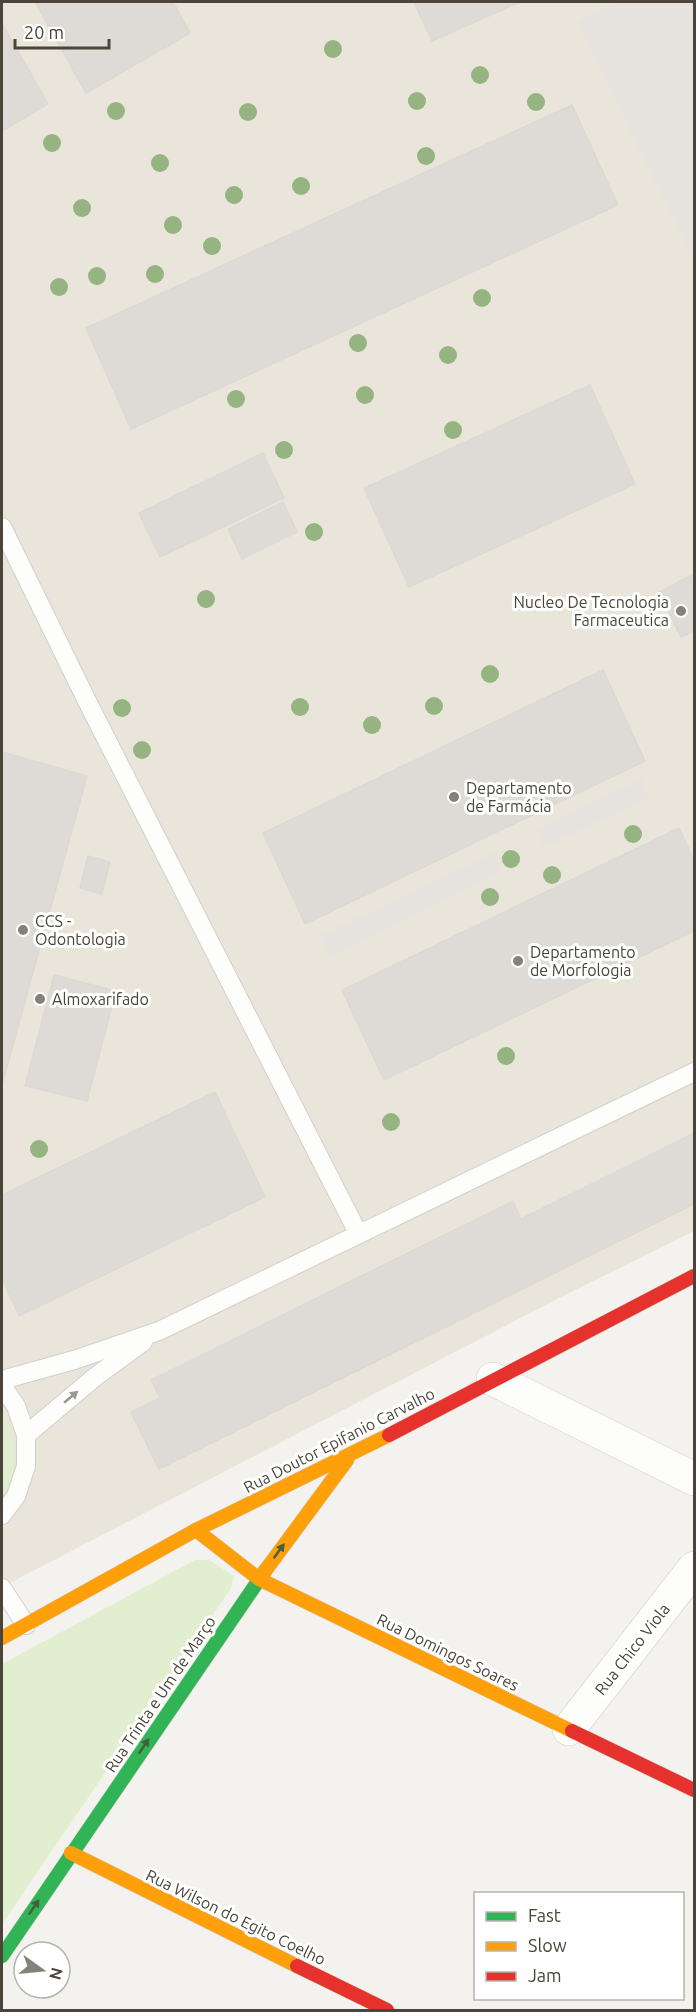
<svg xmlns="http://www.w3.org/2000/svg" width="696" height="2012" viewBox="0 0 696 2012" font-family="Ubuntu,sans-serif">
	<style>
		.education { fill: #eae5da }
		.green { fill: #e1eecf }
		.parking { fill: #e6e3df }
		.building { fill: #dedbd6; stroke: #dcd9d4; stroke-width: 1.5 }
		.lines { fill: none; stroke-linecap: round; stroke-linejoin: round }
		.lane-casing { stroke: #d2d0cb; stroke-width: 20 }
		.street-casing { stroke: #d2d0cb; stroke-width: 34 }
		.fast-casing { stroke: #d3cfc5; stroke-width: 15 }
		.slow-casing { stroke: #d3cfc5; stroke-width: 15 }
		.jam-casing { stroke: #d3cfc5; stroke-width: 15 }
		.lane { stroke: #fdfdfc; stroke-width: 18 }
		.street { stroke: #fdfdfc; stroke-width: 33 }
		.fast { stroke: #30b455; stroke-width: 14 }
		.slow { stroke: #ff9f0a; stroke-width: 14 }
		.jam { stroke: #e5322d; stroke-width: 14 }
		.tree { fill: #96b382 }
		.oneway { fill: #9b9791 }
		.oneway2 { fill: #446040 }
		.poi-dot { fill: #868178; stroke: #fff; stroke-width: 2 }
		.labels { text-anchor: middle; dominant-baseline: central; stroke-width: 6; stroke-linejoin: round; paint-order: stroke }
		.poi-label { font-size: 16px; fill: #4b4439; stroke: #fff; text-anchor: start }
		.street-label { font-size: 16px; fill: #4b4439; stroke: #fff }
	</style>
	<rect width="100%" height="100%" fill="#f4f2ee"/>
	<!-- education -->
	<path class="education" d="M2 2H694V1231L557 1299 2 1587Z"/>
	<!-- green -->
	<g class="green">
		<path d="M2 1411C19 1435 20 1474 2 1497Z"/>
		<path d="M195 1560H209L234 1576 231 1588 2 1924V1664Z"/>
	</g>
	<!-- parking -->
	<g class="parking">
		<path d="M615 2H694V260L577 21Z"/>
		<path d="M641 779 649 798 545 847 535 830Z"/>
		<path d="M493 853 503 871 331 957 320 936Z"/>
	</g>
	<!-- building -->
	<g class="building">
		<path d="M35 2H173L190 33 86 93Z"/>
		<path d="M414 2H520L432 41Z"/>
		<path d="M2 23 48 104 2 131Z"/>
		<path d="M572 105 618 205 131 429 86 328Z"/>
		<path d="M590 385 635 484 409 587 364 488Z"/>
		<path d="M263 453 284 498 160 557 139 513Z"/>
		<path d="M283 502 297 532 242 559 228 529Z"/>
		<path d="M694 574V631L681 637 659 592Z"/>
		<path d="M603 670 645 761 305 924 263 833Z"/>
		<path d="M2 752 87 776 2 1085Z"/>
		<path d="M679 828 694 860V931L384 1080 342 990Z"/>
		<path d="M88 856 110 862 102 894 80 888Z"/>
		<path d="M54 975 116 991 87 1101 25 1086Z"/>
		<path d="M215 1092 265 1197 19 1316 2 1278V1195Z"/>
		<path d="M694 1133V1204L159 1469 131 1412 160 1398 151 1380 513 1201 521 1219Z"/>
	</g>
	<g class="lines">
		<!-- lane casing -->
		<g class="lane-casing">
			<g id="lane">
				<path d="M2 527 88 703 358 1233"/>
				<path d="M2 1380 74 1360 159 1331 694 1072"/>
				<path d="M2 1386 16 1406 26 1435V1466L16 1496 2 1515"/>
				<path d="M26 1435 95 1377 143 1342"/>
				<path d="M2 1588 26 1625"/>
			</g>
		</g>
		<!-- street casing -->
		<g class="street-casing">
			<g id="street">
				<path d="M493 1379 694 1479"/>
				<path d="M569 1729 694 1568"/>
			</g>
		</g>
		<!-- fast casing -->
		<g class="fast-casing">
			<path id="fast" d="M2 1956 265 1571"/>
		</g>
		<!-- slow casing -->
		<g class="slow-casing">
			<g id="slow">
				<path d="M196 1530 259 1579 572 1731"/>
				<path d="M265 1571 347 1460"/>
				<path d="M2 1638 196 1530 389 1435"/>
				<path d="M71 1853 297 1966"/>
			</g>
		</g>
		<!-- jam casing -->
		<g class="jam-casing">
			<g id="jam">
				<path d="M389 1435 694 1276"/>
				<path d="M572 1731 694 1790"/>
				<path d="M297 1966 387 2010"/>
			</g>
		</g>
		<!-- lane -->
		<use href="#lane" class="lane"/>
		<!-- street -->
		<use href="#street" class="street"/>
		<!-- fast -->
		<use href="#fast" class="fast"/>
		<!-- slow -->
		<use href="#slow" class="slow"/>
		<!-- jam -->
		<use href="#jam" class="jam"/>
	</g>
	<!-- trees -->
	<g class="tree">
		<circle cx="333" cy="49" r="9"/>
		<circle cx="480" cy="75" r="9"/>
		<circle cx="417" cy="101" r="9"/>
		<circle cx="536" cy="102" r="9"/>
		<circle cx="116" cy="111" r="9"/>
		<circle cx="248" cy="112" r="9"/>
		<circle cx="52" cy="143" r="9"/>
		<circle cx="426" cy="156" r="9"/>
		<circle cx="160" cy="163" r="9"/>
		<circle cx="301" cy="186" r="9"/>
		<circle cx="234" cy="195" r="9"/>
		<circle cx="82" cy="208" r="9"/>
		<circle cx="173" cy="225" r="9"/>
		<circle cx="212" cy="246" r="9"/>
		<circle cx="155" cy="274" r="9"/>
		<circle cx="97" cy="276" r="9"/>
		<circle cx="59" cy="287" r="9"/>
		<circle cx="482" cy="298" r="9"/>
		<circle cx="358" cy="343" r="9"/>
		<circle cx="448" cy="355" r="9"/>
		<circle cx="365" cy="395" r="9"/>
		<circle cx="236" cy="399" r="9"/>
		<circle cx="453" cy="430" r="9"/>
		<circle cx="284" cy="450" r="9"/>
		<circle cx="314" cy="532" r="9"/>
		<circle cx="206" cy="599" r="9"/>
		<circle cx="490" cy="674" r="9"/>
		<circle cx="434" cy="706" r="9"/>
		<circle cx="300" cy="707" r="9"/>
		<circle cx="122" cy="708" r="9"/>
		<circle cx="372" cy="725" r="9"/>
		<circle cx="142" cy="750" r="9"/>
		<circle cx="633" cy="834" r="9"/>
		<circle cx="511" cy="859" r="9"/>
		<circle cx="552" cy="875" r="9"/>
		<circle cx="490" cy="897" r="9"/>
		<circle cx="506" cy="1056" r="9"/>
		<circle cx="391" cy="1122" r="9"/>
		<circle cx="39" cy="1149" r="9"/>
	</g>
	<!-- one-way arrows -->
	<defs><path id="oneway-solid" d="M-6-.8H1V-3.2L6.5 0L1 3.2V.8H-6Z" transform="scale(1.5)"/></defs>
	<use class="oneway" href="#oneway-solid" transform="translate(71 1397) rotate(-40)"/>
	<g class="oneway2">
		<use href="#oneway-solid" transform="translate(279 1551) rotate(-54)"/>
		<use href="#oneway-solid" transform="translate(144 1746) rotate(-56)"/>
		<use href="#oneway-solid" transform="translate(34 1907) rotate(-56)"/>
	</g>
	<!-- markers -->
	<g class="poi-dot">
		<circle cx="681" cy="611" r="6"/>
		<circle cx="454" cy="797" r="6"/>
		<circle cx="23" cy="930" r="6"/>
		<circle cx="518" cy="961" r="6"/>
		<circle cx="40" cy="999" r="6"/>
	</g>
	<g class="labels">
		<!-- poi labels -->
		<g class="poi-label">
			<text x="669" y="602" text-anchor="end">Nucleo De Tecnologia<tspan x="669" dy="18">Farmaceutica</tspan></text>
			<text x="466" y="788">Departamento<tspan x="466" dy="18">de Farmácia</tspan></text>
			<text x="35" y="921">CCS -<tspan x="35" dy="18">Odontologia</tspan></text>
			<text x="530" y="952">Departamento<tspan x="530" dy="18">de Morfologia</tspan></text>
			<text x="52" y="999">Almoxarifado</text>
		</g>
		<!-- street labels -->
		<g class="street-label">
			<text transform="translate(339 1440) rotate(-27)">Rua Doutor Epifanio Carvalho</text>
			<text transform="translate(632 1649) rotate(-52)">Rua Chico Viola</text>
			<text transform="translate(448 1652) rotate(26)">Rua Domingos Soares</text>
			<text transform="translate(160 1694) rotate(-56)">Rua Trinta e Um de Março</text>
			<text transform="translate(236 1917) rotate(26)">Rua Wilson do Egito Coelho</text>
		</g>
	</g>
	<!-- border -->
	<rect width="696" height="2012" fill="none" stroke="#4b4439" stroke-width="6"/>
	<!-- legend -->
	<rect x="474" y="1892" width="210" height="108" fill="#ffffff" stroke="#b7b4b0" stroke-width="1.5"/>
	<rect x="486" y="1912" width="30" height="9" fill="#30b455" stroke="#b7b4b0" stroke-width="1.5"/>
	<text x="528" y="1922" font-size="18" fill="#4b4439">Fast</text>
	<rect x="486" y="1942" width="30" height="9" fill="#ff9f0a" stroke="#b7b4b0" stroke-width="1.5"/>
	<text x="528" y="1952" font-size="18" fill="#4b4439">Slow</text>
	<rect x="486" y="1972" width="30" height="9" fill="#e5322d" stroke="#b7b4b0" stroke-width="1.5"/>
	<text x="528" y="1982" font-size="18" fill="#4b4439">Jam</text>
	<!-- north arrow -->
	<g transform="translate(42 1970) rotate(105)"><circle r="28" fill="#ffffff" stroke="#b7b4b0" stroke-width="1.5"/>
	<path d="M0-4.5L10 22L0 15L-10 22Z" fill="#868178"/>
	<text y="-9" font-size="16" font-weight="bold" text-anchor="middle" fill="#4b4439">N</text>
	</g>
	<!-- scale -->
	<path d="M15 39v9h94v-9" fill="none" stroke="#4b4439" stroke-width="3"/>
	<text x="24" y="39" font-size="18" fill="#4b4439" stroke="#ffffff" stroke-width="4.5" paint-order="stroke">20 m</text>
</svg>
